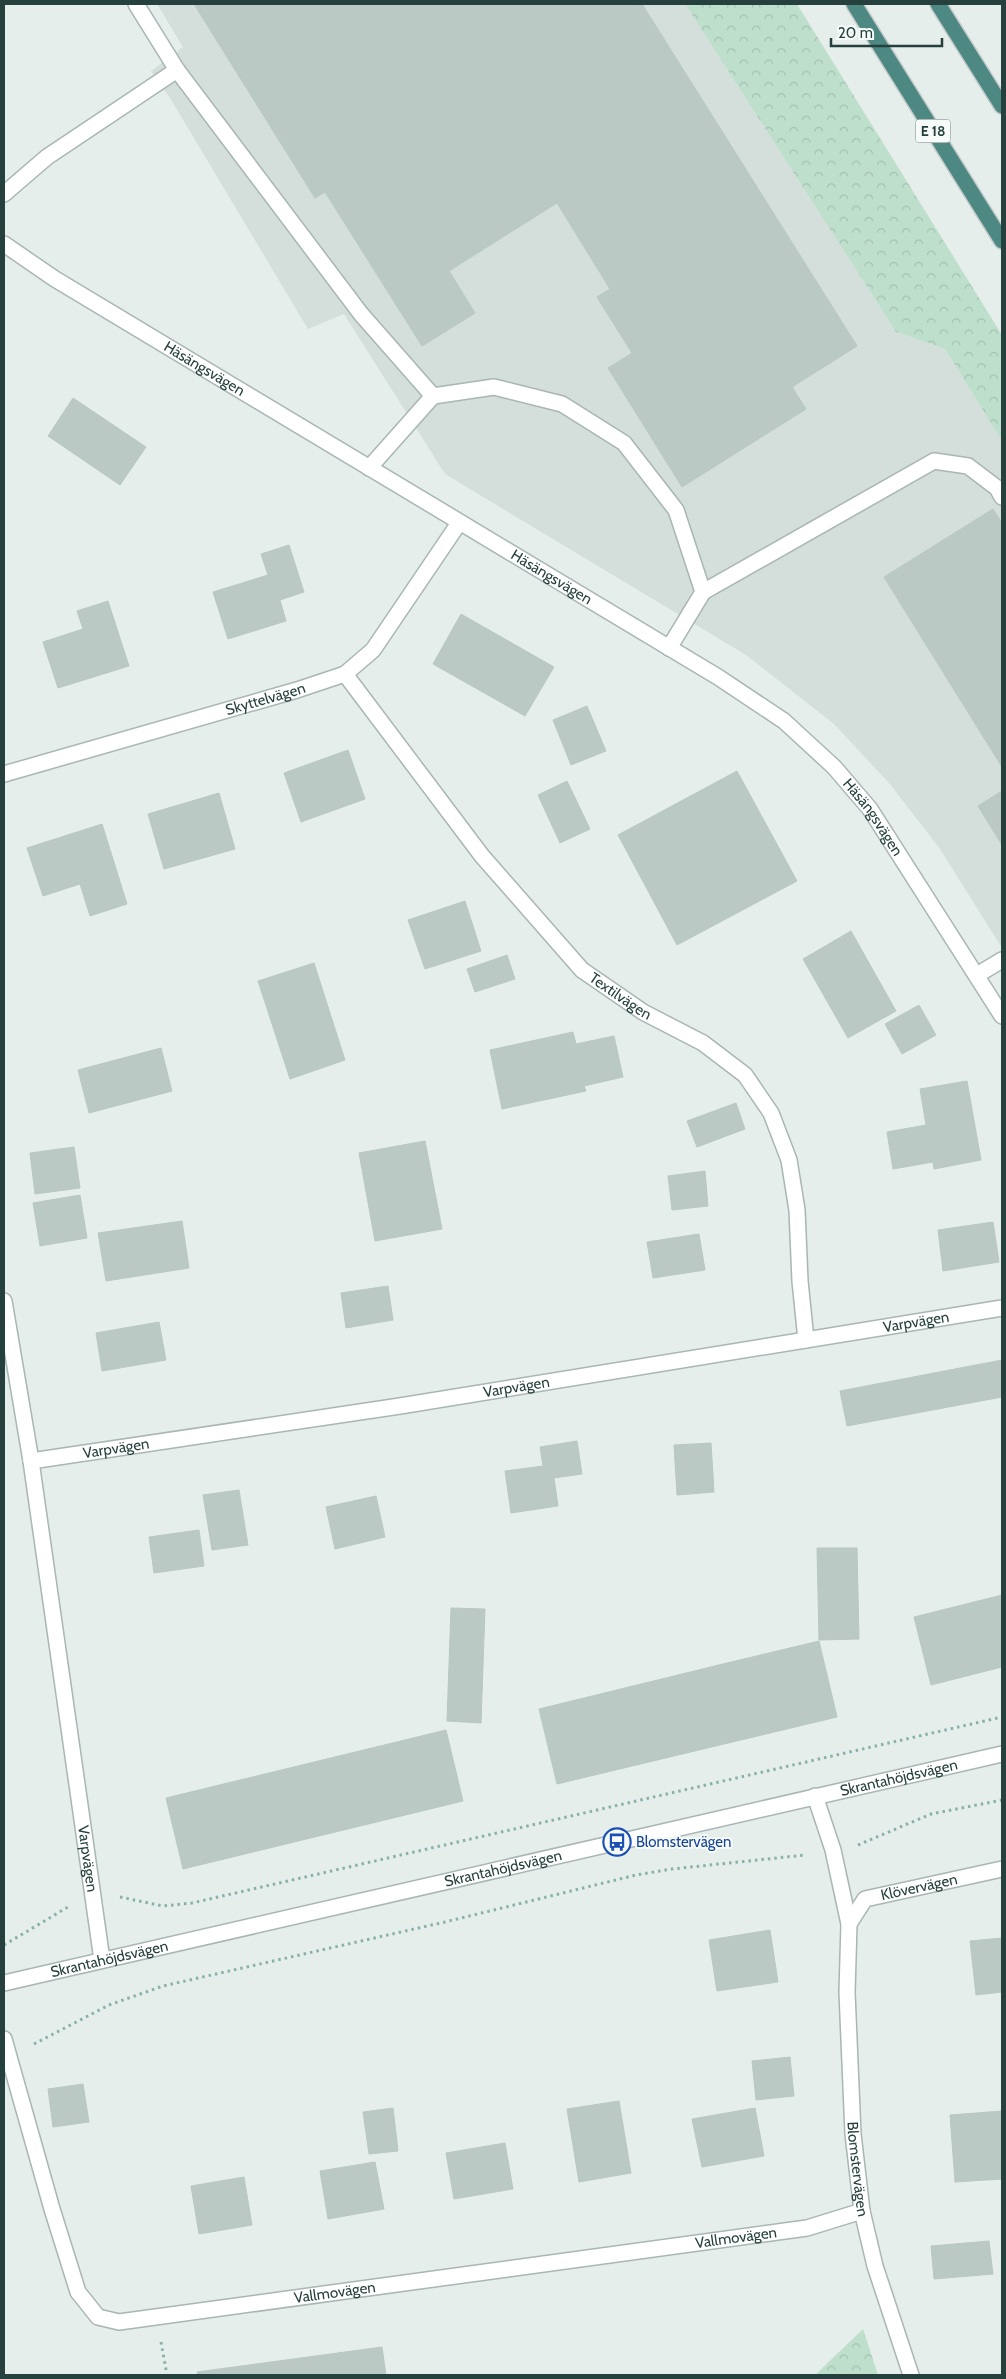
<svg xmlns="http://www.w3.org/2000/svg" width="1006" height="2379" viewBox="0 0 1006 2379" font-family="Cabin,sans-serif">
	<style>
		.built { fill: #d4dedb }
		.forest { fill: url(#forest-crowns) }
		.building { fill: #bbc9c5; stroke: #b8c8c4 }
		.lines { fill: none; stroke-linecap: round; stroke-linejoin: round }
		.service-casing { stroke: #a8b6b4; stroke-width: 18 }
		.minor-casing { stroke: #a8b6b4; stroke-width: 18 }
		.tertiary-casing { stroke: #a8b6b4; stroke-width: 18 }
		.trunk-casing { stroke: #c2cac9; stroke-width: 18 }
		.path { stroke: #87b1aa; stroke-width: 3; stroke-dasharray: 2.5 4; stroke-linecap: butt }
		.service { stroke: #fff; stroke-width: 15 }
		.minor { stroke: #fff; stroke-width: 15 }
		.tertiary { stroke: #fff; stroke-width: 15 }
		.trunk { stroke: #4e8883; stroke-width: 15 }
		.labels { text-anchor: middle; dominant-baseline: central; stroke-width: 4; stroke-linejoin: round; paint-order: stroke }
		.shield { fill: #f6fbf9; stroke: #647875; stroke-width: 1 }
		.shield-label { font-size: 14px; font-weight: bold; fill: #25403d }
		.street-label { font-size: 15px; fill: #25403d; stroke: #f6fbf9 }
		.transit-label { font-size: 15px; fill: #164399; stroke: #f6fbf9; text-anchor: start }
	</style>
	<defs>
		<pattern id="forest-crowns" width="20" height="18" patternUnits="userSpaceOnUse" patternTransform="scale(1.25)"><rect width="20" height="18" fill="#bfdfcd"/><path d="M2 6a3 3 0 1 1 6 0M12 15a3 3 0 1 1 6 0" fill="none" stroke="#a4c0b1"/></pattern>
	</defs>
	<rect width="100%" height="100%" fill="#e6eeec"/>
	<!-- built -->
	<path class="built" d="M157 4H685L896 332 945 349 1002 441V948L940 849 889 783 834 724 746 655 445 474 344 314 308 329 170 98 151 71 183 47Z"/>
	<!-- forest -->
	<g class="forest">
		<path d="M685 4H797L1002 335V441L945 349 896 332Z"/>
		<path d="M863 2329 878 2375H815Z"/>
	</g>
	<!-- building -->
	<g class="building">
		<path d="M194 4H621L622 6 642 4 857 346 792 387 806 409 682 487 608 368 632 353 597 297 610 289 557 203 449 271 475 313 422 346 325 192 315 198Z"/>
		<path d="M73 398 146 447 120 485 48 436Z"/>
		<path d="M993 509 1002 523V767L884 577Z"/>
		<path d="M289 545 304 592 280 600 286 621 228 639 213 592 268 575 261 554Z"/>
		<path d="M108 601 129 666 58 688 43 642 83 629 77 611Z"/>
		<path d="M461 614 554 667 525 716 433 664Z"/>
		<path d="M587 706 606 751 571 765 553 720Z"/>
		<path d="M348 750 365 799 301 822 284 773Z"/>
		<path d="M737 771 797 881 677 945 618 835Z"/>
		<path d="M567 781 590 829 560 843 538 795Z"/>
		<path d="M1002 791V845L978 806Z"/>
		<path d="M219 793 235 849 164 869 148 814Z"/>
		<path d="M102 824 127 904 90 916 80 884 43 896 27 848Z"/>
		<path d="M465 901 481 951 425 969 408 920Z"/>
		<path d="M851 931 896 1011 848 1038 803 959Z"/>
		<path d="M507 955 515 979 475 992 467 969Z"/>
		<path d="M314 963 345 1060 290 1079 258 981Z"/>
		<path d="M919 1005 936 1035 902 1054 885 1024Z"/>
		<path d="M573 1032 576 1044 614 1036 623 1077 584 1086 586 1091 502 1109 490 1050Z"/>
		<path d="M161 1048 172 1091 89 1113 78 1070Z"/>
		<path d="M967 1081 981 1160 934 1169 933 1162 893 1169 887 1132 926 1125 920 1089Z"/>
		<path d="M736 1103 745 1129 697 1147 687 1121Z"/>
		<path d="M425 1141 442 1229 375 1241 359 1153Z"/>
		<path d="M74 1147 80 1188 35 1194 30 1153Z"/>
		<path d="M705 1171 708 1206 672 1210 668 1176Z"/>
		<path d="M80 1195 87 1238 40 1246 33 1203Z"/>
		<path d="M182 1221 189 1268 106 1281 98 1233Z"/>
		<path d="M993 1222 999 1262 943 1271 938 1230Z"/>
		<path d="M699 1234 705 1270 653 1278 647 1242Z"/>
		<path d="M388 1286 393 1320 346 1328 341 1293Z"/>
		<path d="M159 1322 166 1360 102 1371 96 1333Z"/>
		<path d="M1002 1360V1397L847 1426 840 1391Z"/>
		<path d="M577 1441 582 1474 554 1478 558 1506 511 1513 505 1471 543 1466 540 1447Z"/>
		<path d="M711 1443 714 1492 677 1495 674 1445Z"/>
		<path d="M239 1490 248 1545 212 1550 203 1495Z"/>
		<path d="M376 1496 385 1537 335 1549 326 1507Z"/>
		<path d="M199 1530 204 1566 154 1573 149 1537Z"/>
		<path d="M817 1548H857L859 1639 819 1640Z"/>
		<path d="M1002 1595V1667L931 1685 914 1617Z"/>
		<path d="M451 1608 485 1609 481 1723 447 1721Z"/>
		<path d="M819 1641 837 1717 745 1739 727 1663Z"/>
		<path d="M727 1663 745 1739 557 1784 539 1709Z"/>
		<path d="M446 1730 463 1801 183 1869 166 1798Z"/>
		<path d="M770 1930 778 1982 717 1991 709 1940Z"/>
		<path d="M1002 1938V1992L976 1995 970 1941Z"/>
		<path d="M790 2057 794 2096 756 2100 752 2061Z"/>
		<path d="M83 2084 89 2122 53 2127 48 2089Z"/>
		<path d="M619 2101 631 2173 579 2182 567 2109Z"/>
		<path d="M393 2108 398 2151 369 2154 363 2112Z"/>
		<path d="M755 2108 764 2156 702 2167 692 2119Z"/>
		<path d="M1002 2111V2179L955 2182 950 2115Z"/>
		<path d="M505 2143 513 2189 454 2199 446 2153Z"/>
		<path d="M375 2162 384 2209 328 2219 320 2171Z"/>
		<path d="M244 2177 252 2225 199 2234 191 2186Z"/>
		<path d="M989 2241 993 2274 934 2279 931 2246Z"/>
		<path d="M382 2347 386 2375H198L197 2372Z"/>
	</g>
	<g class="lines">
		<!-- service casing -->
		<g class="service-casing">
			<g id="service">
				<path d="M136 4 177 70 361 314 433 396 369 468"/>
				<path d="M4 194 47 157 177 70"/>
				<path d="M433 396 494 387 562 404 624 443 676 510 703 592 669 648"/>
				<path d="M703 592 934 461 968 466 997 488 1002 497"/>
				<path d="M977 975 1002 960"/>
			</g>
		</g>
		<!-- minor casing -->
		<g class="minor-casing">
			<g id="minor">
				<path id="s1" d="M345 674 482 856 582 970 643 1012 703 1043 745 1075 771 1113 789 1160 797 1210 800 1281 806 1340"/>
				<path id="s2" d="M4 774 297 690 345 674 373 650 459 523"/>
				<path id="s3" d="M4 1301 31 1461 102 1960"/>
				<path id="s4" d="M31 1461 400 1406 1002 1308"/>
				<path id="s5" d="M815 1796 833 1850 849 1924 847 1992 853 2134 862 2211 875 2266 911 2375"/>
				<path id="s6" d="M849 1924 865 1899 1002 1869"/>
				<path id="s7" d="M4 2039 52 2209 78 2292 98 2317 119 2322 807 2228 862 2211"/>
			</g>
		</g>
		<!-- tertiary casing -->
		<g class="tertiary-casing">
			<g id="tertiary">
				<path id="s8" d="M4 244 55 279 718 677 784 721 834 767 870 809 1002 1016"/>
				<path id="s9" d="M4 1983 1002 1754"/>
			</g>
		</g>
		<!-- trunk casing -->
		<g class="trunk-casing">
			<g id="trunk">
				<path d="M854 4 1002 241"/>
				<path d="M938 4 1002 106"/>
			</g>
		</g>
		<!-- path -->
		<g class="path">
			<path d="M858 1845 931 1814 1002 1800"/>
			<path d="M120 1897 163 1906 192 1903 1002 1717"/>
			<path d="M4 1945 68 1907"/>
			<path d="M34 2044 109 2005 163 1986 445 1922 636 1875 672 1869 805 1855"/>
			<path d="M161 2342 167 2375"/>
		</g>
		<!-- service -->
		<use href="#service" class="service"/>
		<!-- minor -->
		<use href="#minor" class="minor"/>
		<!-- tertiary -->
		<use href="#tertiary" class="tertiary"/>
		<!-- trunk -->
		<use href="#trunk" class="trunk"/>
	</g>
	<!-- icons -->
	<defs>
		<g id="bus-ring" transform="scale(1.4375)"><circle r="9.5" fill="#f6fbf9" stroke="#1a4fb4" stroke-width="1.5"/><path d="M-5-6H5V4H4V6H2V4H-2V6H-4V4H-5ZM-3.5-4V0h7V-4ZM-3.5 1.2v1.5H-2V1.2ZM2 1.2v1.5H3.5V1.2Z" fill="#1a4fb4"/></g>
	</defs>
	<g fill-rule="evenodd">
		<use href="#bus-ring" x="617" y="1842"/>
	</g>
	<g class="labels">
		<!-- shield labels -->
		<rect class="shield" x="915.5" y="119.5" width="35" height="23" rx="4"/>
		<g class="shield-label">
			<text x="933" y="131">E 18</text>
		</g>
		<!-- street labels -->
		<g class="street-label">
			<text stroke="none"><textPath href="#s8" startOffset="236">Häsängsvägen</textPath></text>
			<text stroke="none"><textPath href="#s8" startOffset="641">Häsängsvägen</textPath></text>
			<text stroke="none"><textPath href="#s2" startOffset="272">Skyttelvägen</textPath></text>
			<text stroke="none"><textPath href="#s8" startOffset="1046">Häsängsvägen</textPath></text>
			<text stroke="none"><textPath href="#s1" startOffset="426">Textilvägen</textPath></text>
			<text stroke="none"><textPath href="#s4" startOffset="896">Varpvägen</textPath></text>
			<text stroke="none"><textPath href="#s4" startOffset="491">Varpvägen</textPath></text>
			<text stroke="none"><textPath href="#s4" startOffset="86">Varpvägen</textPath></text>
			<text stroke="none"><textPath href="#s9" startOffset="918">Skrantahöjdsvägen</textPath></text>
			<text stroke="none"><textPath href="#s3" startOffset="564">Varpvägen</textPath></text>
			<text stroke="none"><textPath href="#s9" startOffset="512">Skrantahöjdsvägen</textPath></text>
			<text stroke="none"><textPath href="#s6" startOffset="85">Klövervägen</textPath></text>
			<text stroke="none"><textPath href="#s9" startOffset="108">Skrantahöjdsvägen</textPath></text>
			<text stroke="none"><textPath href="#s5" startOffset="378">Blomstervägen</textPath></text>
			<text stroke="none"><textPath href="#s7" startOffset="940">Vallmovägen</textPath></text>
			<text stroke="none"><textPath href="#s7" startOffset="535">Vallmovägen</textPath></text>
		</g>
		<!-- transit labels -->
		<g class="transit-label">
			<text x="636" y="1842">Blomstervägen</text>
		</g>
	</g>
	<!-- border -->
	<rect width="1006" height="2379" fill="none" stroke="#25403d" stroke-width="10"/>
	<!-- scale -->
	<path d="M831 38v8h111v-8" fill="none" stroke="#25403d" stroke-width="2.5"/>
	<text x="838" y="38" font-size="15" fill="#25403d" stroke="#f6fbf9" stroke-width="4" paint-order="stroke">20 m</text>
</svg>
